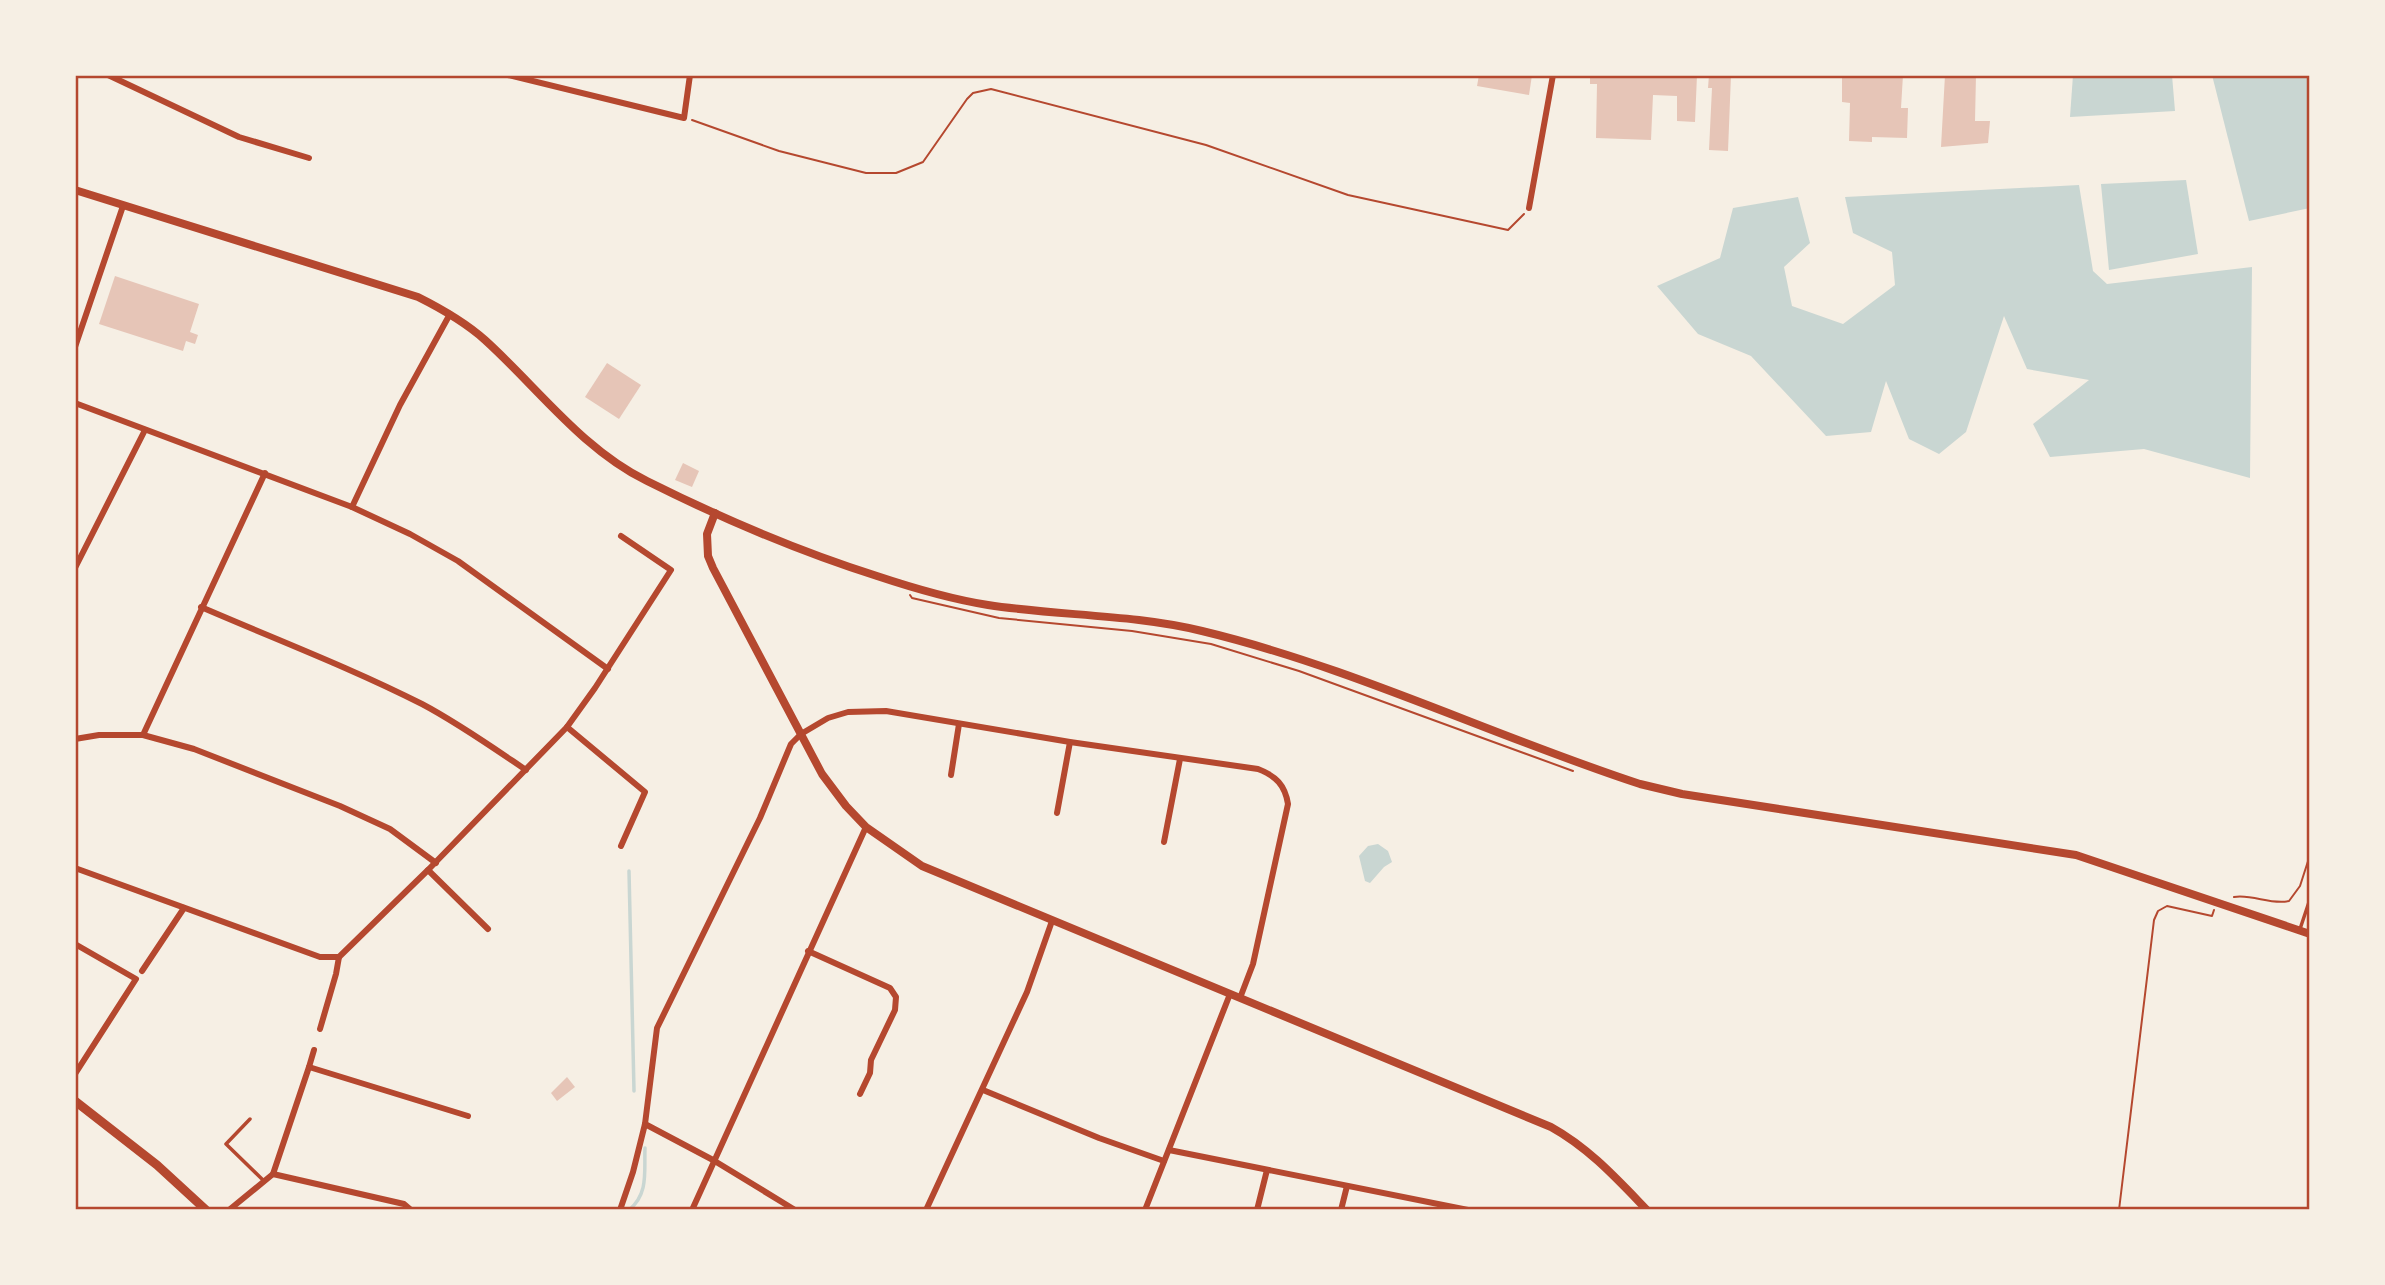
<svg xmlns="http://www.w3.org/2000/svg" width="2385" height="1285" viewBox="0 0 2385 1285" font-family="'Sofia Sans Condensed',sans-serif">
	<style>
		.water { fill: #c9d6d2 }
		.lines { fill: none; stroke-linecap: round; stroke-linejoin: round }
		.stream { stroke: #c9d6d2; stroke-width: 3.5 }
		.building { fill: #e6c5b7 }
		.path { stroke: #b5482f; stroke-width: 2 }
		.service { stroke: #b5482f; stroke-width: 3.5 }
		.minor { stroke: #b5482f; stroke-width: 6 }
		.tertiary { stroke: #b5482f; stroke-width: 8 }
		.secondary { stroke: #b5482f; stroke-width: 9 }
		.neatline { fill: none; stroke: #b5482f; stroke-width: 2.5 }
	</style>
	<rect width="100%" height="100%" fill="#f6efe4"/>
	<!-- water -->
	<g class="water">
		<path d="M2073 75H2172L2175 111 2070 117Z"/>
		<path d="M2212 75H2310V208L2249 221Z"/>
		<path d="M2186 180 2198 254 2109 270 2101 184Z"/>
		<path d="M2079 185 2093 271 2107 284 2252 267 2250 478 2144 449 2050 457 2033 424 2089 380 2027 369 2004 316 1966 432 1939 454 1909 439 1886 381 1871 432 1826 436 1751 356 1698 334 1657 286 1720 258 1733 208 1798 197 1810 243 1784 267 1792 306 1843 324 1895 285 1892 252 1853 233 1845 197Z"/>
		<path d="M1378 844 1388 851 1392 862 1384 867 1370 883 1365 881 1359 856 1368 846Z"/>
	</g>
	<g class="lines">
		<!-- stream -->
		<g class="stream">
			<path d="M629 871 634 1091"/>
			<path d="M629 1210C649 1194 644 1171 645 1148"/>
		</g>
	</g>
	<!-- building -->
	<g class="building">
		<path d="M1479 75H1532L1529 95 1477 86Z"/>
		<path d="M1590 75H1697L1695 122 1677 121V96L1653 95 1651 140 1596 138 1597 84H1590Z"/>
		<path d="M1709 75H1731L1728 151 1709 150 1712 88H1708Z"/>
		<path d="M1842 75H1903L1901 108H1908L1907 138 1872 137V142L1849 141 1850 103 1842 102Z"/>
		<path d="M1945 75H1976L1975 121H1990L1988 143 1941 147Z"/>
		<path d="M115 276 199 304 190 332 198 335 195 344 186 341 183 351 99 324Z"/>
		<path d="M607 363 641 385 619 419 585 397Z"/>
		<path d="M683 463 699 471 692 487 675 480Z"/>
		<path d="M567 1077 575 1087 557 1101 551 1093Z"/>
	</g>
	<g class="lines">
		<!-- path -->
		<g class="path">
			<path d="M692 120 779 151 866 173H896L923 162 967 99 973 93 991 89 1206 145 1348 195 1508 230 1524 214"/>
			<path d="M910 595 912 598 999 618 1132 631 1211 644 1299 671 1573 771"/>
			<path d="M2234 897C2253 894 2270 905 2289 901L2300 886 2310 855"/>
			<path d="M2119 1210 2154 920 2158 911 2167 906 2212 916 2214 910"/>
		</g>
		<!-- service -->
		<g class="service">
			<path d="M2300 929 2310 899"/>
			<path d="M250 1119 226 1144 264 1181"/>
		</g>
		<!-- minor -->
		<g class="minor">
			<path d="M108 75 239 137 309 158"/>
			<path d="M508 75 684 118 690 75"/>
			<path d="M1529 208 1553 75"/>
			<path d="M75 347 123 206"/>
			<path d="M75 403 352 507 410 534 458 561 608 669"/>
			<path d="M352 507 400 405 450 314"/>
			<path d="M75 568 145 430"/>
			<path d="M201 607C275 639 351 668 422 704 458 723 492 747 526 770"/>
			<path d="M567 727 645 792 621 846"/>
			<path d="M143 735 265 473"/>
			<path d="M75 739 99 735H143L194 749 340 806 390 829 436 863"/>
			<path d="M951 775 959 724"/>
			<path d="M1057 813 1070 742"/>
			<path d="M1164 842 1180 759"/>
			<path d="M75 868 320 957H339"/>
			<path d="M428 870 488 929"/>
			<path d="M75 944 136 979 75 1074"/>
			<path d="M808 951 890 988 896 997 895 1010 871 1060 870 1073 860 1094"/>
			<path d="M142 971 184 908"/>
			<path d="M320 1029 336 974 339 957 428 870 567 727 595 688 671 570 621 536"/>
			<path d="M309 1067 314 1050"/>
			<path d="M983 1090 1099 1138 1164 1161"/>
			<path d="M645 1124 713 1160 795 1210"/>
			<path d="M1169 1150 1468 1210"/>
			<path d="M273 1174 309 1067 468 1116"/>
			<path d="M229 1210 273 1174 404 1204 411 1210"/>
			<path d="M620 1210 633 1172 645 1124 657 1028 760 818 791 744 801 734 828 718 848 712 886 711 1070 742 1258 769C1276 776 1285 785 1288 804L1253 964 1240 998"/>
			<path d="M692 1210 866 827"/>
			<path d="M926 1210 1027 992 1052 921"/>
			<path d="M1145 1210 1230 994"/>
			<path d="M1257 1210 1267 1170"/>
			<path d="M1341 1210 1347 1186"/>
		</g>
		<!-- tertiary -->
		<g class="tertiary">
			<path d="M75 190 418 297C442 309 465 322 485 340 538 388 582 449 647 481 721 518 798 551 877 576 913 588 950 599 988 605 1059 616 1132 614 1202 631 1352 667 1493 736 1640 784L1682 794 2076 855 2310 934"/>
			<path d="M715 513 707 534 708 556 713 568 822 774 846 806 866 827 922 866 1551 1127C1589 1148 1617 1179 1647 1210"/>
		</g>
		<!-- secondary -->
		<path class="secondary" d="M75 1101 157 1165 206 1210"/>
	</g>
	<!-- border -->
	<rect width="2385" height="1285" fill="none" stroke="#f6efe4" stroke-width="154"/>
	<rect x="77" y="77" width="2231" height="1131" class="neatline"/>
</svg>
